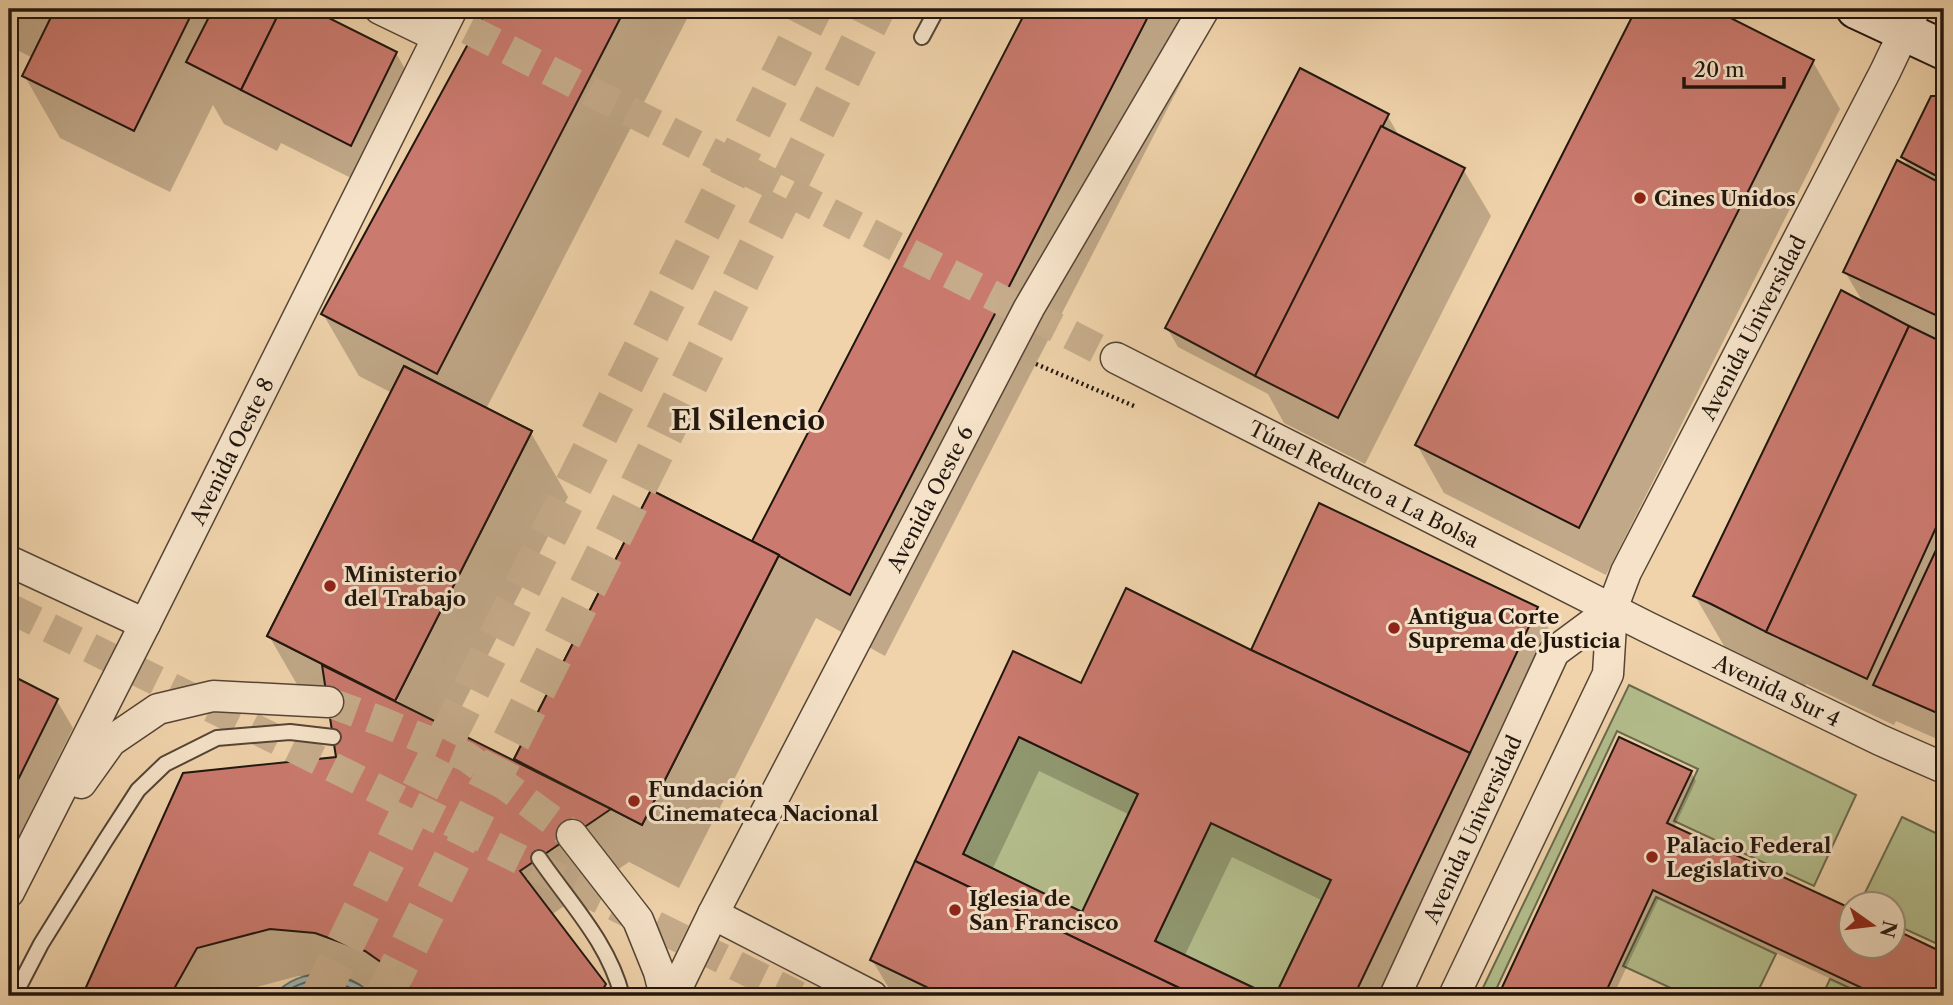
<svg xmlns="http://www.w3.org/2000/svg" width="1953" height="1005" viewBox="0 0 1953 1005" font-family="'Libre Caslon Text',serif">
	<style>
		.green { fill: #b4be8d; stroke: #6a6a4e; stroke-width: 2 }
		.water { fill: #9db6b2; stroke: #6b7670; stroke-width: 2 }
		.shadow { fill: #0003; fill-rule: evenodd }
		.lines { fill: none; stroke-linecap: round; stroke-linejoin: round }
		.shore { stroke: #5f6660; stroke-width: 2 }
		.building { fill: #ca7a6e; stroke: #21160e; stroke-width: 2; fill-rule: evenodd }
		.street-tunnel { stroke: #c7ad8c; stroke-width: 30; stroke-dasharray: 30 15; stroke-linecap: butt }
		.secondary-tunnel { stroke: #c7ad8c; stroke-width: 38; stroke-dasharray: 38 19; stroke-linecap: butt }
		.lane-casing { stroke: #554535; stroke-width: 18 }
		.street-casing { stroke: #554535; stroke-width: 33 }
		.secondary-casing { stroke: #21160e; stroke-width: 42 }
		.path { stroke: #21160e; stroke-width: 4.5; stroke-dasharray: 2 3.5; stroke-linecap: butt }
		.lane { stroke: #f5e2c8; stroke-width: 14 }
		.street { stroke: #f5e2c8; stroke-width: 30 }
		.secondary { stroke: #f5e2c8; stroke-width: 38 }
		.poi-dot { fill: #8f2418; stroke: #f5e2c8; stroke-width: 2.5 }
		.labels { text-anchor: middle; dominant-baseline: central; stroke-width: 6; stroke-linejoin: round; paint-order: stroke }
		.poi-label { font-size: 21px; font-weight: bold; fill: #21160e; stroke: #f5e2c8; text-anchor: start }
		.street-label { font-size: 21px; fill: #21160e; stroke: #f5e2c8 }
		.district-label { font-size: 28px; font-weight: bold; fill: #21160e; stroke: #f5e2c8 }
	</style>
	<rect width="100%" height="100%" fill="#f0d3ab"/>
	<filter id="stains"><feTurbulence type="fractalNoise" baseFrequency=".00286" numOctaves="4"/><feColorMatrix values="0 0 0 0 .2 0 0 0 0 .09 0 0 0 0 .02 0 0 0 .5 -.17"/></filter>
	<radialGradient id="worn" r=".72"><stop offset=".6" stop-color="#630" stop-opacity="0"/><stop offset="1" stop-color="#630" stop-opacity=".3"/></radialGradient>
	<!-- green -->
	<g class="green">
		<path d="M1629 685 1856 795 1814 886 1674 821 1698 769 1617 731 1493 996H1479Z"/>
		<path d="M1019 737 1138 794 1082 912 963 854Z"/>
		<path d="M1902 817 1944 837V947L1894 924V904L1860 903Z"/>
		<path d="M1211 823 1331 880 1275 996H1271L1155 941Z"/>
		<path d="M1656 897 1776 954 1759 989 1736 992 1726 996H1688L1623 966Z"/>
		<path d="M1830 979 1867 996H1822Z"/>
	</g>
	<!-- water -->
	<path class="water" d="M326 973C344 977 360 981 372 996H272C290 979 302 975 326 973Z"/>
	<!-- shadow -->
	<g class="shadow">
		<path d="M9 9H307L396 53 423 101 379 192 281 143 277 151 224 124 213 105 170 192 60 138 24 75 33 58 9 46Z"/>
		<path d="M489 9H692L486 409 531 433 568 497 450 730 519 765 516 759 752 543 1029 9H1219L885 656 816 618 679 888 629 862 551 915 604 985 611 996H388L344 980 298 976 223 996H84L184 774 338 758 331 713 306 700 269 636 392 393 359 376 323 314ZM393 693 399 703H395L390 694Z"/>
		<path d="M1638 9H1709L1813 62 1840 109 1606 575 1444 493 1417 445Z"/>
		<path d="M1932 97H1944V742L1896 721 1894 725 1806 684 1801 693 1731 658 1695 596 1864 304 1845 272 1910 169 1903 157Z"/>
		<path d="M1387 115 1398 134 1397 136 1463 169 1491 216 1365 464 1284 423 1268 394 1178 347 1167 328Z"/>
		<path d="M1537 608 1557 644 1389 996H1277L1323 901 1232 857 1184 957 1267 996H895L893 995 872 960 1014 653 1081 686ZM1039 771 1130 815 1083 914 992 870Z"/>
		<path d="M9 676 57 701 73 728 9 857Z"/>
		<path d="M1620 740 1691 772 1696 781 1674 828 1852 946H1894V931L1944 955V996H1867L1659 898 1613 996H1500Z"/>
	</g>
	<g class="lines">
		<!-- shore -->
		<path class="shore" d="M282 996C305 974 339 977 363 996"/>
	</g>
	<!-- building -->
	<g class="building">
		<path d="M55 9H194L134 131 22 76Z"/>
		<path d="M213 9H281L241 90 186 62Z"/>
		<path d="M281 9H311L397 52 351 146 241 90Z"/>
		<path d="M487 9H625L437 374 321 314Z"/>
		<path d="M1027 9H1152L850 595 752 541Z"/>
		<path d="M1636 9H1713L1814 60 1579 528 1415 445Z"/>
		<path d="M1300 68 1389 114 1255 376 1165 328Z"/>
		<path d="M1931 96H1944V180L1901 157Z"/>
		<path d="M1381 126 1465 168 1338 418 1255 376Z"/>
		<path d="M1897 160 1944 185V319L1843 272Z"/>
		<path d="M1841 290 1909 326 1766 632 1711 604 1693 596Z"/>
		<path d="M1909 326 1944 343V510L1867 679 1766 632Z"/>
		<path d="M404 366 532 431 395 701 267 636Z"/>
		<path d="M404 366 532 431 395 701 267 636Z"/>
		<path d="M651 490 779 555 642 825 514 759Z"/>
		<path d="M651 490 779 555 642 825 514 759Z"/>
		<path d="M1319 503 1538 607 1470 753 1251 650Z"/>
		<path d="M1944 533V716L1873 685Z"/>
		<path d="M1126 588 1251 650 1470 753 1354 996H1275L1331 880 1211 823 1155 941 1271 996H1196L915 861 1013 651 1081 683ZM1019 737 1138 794 1082 912 963 854Z"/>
		<path d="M322 665 611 809 520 871 606 984 599 996H418L395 972 365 951 315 933 270 929 197 948 170 996H82L183 773 336 757Z"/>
		<path d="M9 674 58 699 9 798Z"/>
		<path d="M1619 737 1692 771 1667 823 1852 909V946H1894V929L1944 953V996H1879L1653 890 1604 996H1498Z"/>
		<path d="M915 861 1196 996H945L870 960Z"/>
	</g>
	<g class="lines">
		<!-- street-tunnel -->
		<g class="street-tunnel">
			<path d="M428 9 1116 358"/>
			<path d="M9 608 798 996"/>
			<path d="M328 702 380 721 467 757 572 835"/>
		</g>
		<!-- secondary-tunnel -->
		<g class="secondary-tunnel">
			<path d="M320 996 424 783 813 9"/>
			<path d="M384 996 876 9"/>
		</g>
		<!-- lane casing -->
		<g class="lane-casing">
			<g id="lane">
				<path d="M922 37 937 9"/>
				<path d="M539 858C569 902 609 943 622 996"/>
				<path d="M14 996 41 944 105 841 138 790 165 764 217 738 290 732 333 737"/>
			</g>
		</g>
		<!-- street casing -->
		<g class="street-casing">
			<g id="street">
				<path d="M380 9 438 37"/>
				<path id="s1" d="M1116 358 1647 627 1880 740 1944 768"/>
				<path d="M9 561 145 624"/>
				<path d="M81 783 111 741 158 709 213 696 328 702"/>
				<path d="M572 835 638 920 659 972 665 996"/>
				<path id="s2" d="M9 892 145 624 452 9"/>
				<path d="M713 914 872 996"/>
				<path id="s3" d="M673 996 713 914 1029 308 1204 9"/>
				<path id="s4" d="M1395 996 1554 652 1612 609"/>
				<path id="s5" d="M1454 996 1608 674 1612 609 1626 572 1885 72 1915 9"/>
			</g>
		</g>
		<!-- secondary casing -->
		<g class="secondary-casing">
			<path id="secondary" d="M1856 9 1944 50"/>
		</g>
		<!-- path -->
		<path class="path" d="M1036 364 1134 406"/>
		<!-- lane -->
		<use href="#lane" class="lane"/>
		<!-- street -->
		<use href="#street" class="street"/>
		<!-- secondary -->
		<use href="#secondary" class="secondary"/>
	</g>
	<!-- markers -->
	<g class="poi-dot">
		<circle cx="1640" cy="198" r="7"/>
		<circle cx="330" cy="586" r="7"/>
		<circle cx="1394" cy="628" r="7"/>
		<circle cx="634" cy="801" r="7"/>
		<circle cx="1652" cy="857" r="7"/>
		<circle cx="955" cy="910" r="7"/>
	</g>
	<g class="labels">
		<!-- poi labels -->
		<g class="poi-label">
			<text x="1654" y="198">Cines Unidos</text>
			<text x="344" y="574">Ministerio<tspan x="344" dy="24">del Trabajo</tspan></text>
			<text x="1408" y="616">Antigua Corte<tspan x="1408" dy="24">Suprema de Justicia</tspan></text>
			<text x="648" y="789">Fundación<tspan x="648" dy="24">Cinemateca Nacional</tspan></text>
			<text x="1666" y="845">Palacio Federal<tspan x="1666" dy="24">Legislativo</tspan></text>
			<text x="969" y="898">Iglesia de<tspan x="969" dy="24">San Francisco</tspan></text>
		</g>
		<!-- street labels -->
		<g class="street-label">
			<text stroke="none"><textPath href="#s5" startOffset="737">Avenida Universidad</textPath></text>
			<text stroke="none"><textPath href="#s2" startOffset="494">Avenida Oeste 8</textPath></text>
			<text stroke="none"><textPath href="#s1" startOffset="278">Túnel Reducto a La Bolsa</textPath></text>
			<text stroke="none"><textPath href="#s3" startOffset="560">Avenida Oeste 6</textPath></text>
			<text stroke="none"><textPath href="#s1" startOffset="740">Avenida Sur 4</textPath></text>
			<text stroke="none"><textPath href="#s4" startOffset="184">Avenida Universidad</textPath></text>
		</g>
		<!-- district labels -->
		<g class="district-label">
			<text x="748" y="420">El Silencio</text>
		</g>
	</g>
	<!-- margin -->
	<rect width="1953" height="1005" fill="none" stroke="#f0d3ab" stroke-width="35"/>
	<rect x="10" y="10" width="1932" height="984" fill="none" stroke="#21160e" stroke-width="3.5"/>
	<rect x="18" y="18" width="1918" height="970" fill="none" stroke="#21160e" stroke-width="2"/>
	<!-- north arrow -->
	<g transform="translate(1872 925) rotate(104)"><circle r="33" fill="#f5e2c8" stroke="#a0907e" stroke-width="2"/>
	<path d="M0-5L12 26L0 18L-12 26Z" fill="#8f2418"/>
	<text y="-10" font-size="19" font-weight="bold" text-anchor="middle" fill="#21160e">N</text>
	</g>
	<!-- scale -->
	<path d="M1684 77v10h100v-10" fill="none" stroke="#21160e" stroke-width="3.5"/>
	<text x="1694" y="77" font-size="21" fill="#21160e" stroke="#f5e2c8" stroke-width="5" paint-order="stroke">20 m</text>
	<rect width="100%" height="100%" filter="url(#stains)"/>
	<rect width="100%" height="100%" fill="url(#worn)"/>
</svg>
